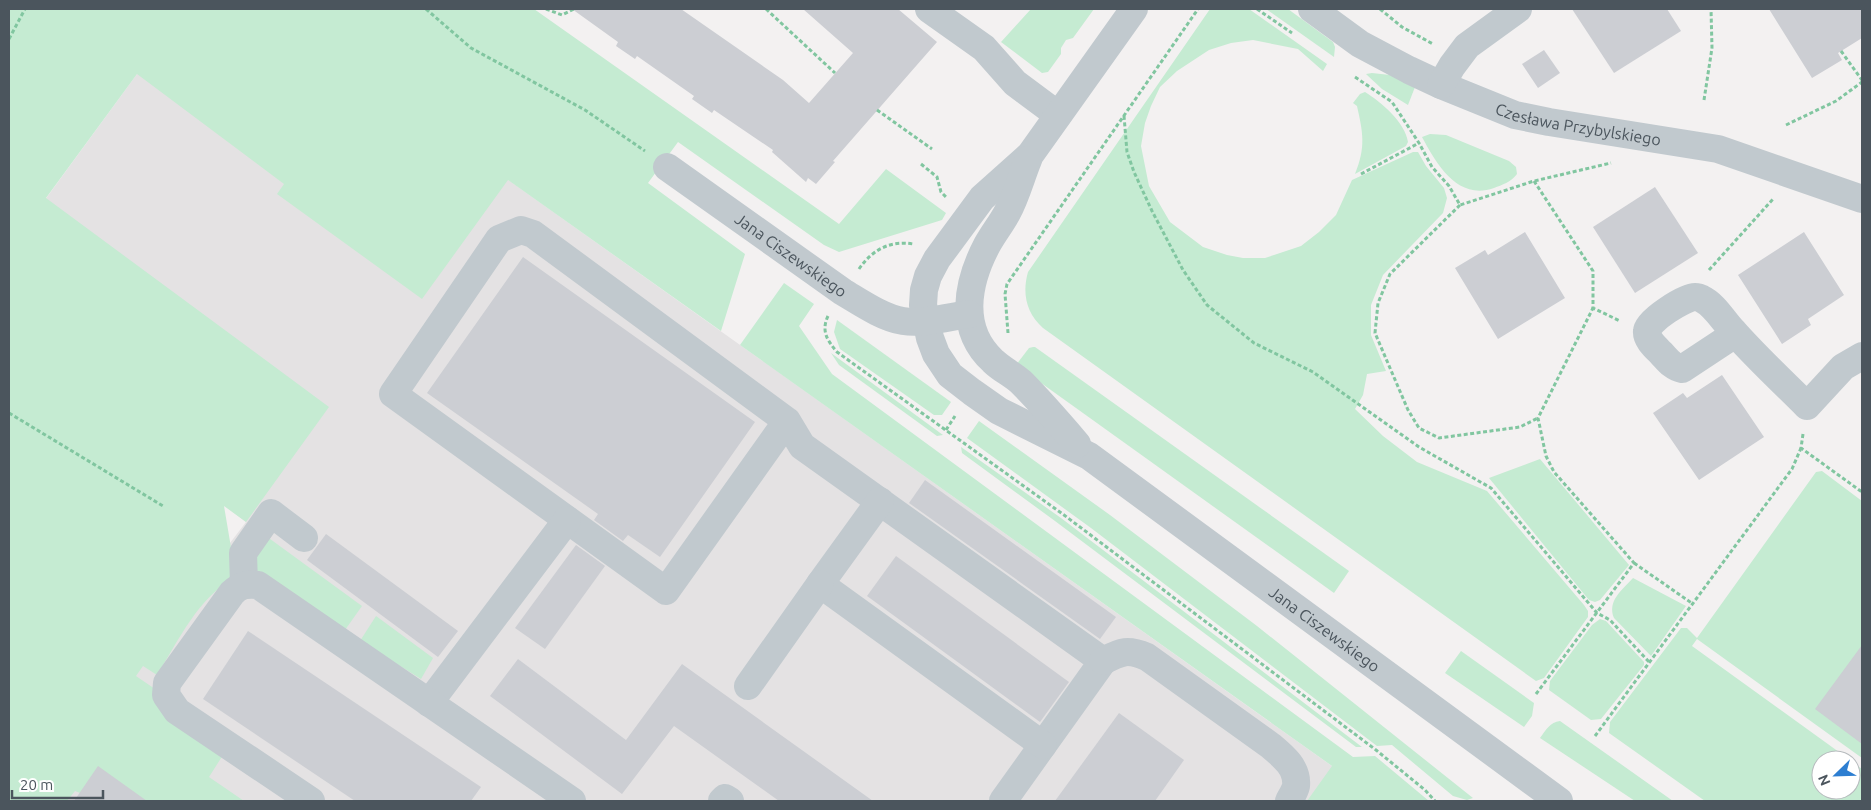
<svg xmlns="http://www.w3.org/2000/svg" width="1871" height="810" viewBox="0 0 1871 810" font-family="Ubuntu,sans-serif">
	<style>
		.education { fill: #e4e2e3 }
		.green { fill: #c5ebd2 }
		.building { fill: #ccced3 }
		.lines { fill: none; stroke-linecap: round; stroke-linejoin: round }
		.path { stroke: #81c6a0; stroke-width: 3; stroke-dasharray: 4 2.5; stroke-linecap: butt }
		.minor { stroke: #c1c9ce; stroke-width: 28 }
		.labels { text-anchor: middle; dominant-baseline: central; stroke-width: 4.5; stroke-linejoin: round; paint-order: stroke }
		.street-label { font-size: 16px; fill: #4b555d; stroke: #fff }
	</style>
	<rect width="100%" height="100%" fill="#f3f1f1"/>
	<!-- education -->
	<path class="education" d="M268 9 1381 801H9V474L217 553 230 543 246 522 224 505 9 249 137 74Z"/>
	<!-- green -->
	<g class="green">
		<path d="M9 9H534L839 224 886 169 946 213 942 220 839 252 824 245 678 142 648 183 745 254 721 331 508 180 422 299 277 194 284 184 137 74 46 198 329 407 246 522 224 506 236 577C198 597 179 640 157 675L143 666 136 676 155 689 166 713 181 730 223 755 209 777 244 801H133L138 795 80 793 75 791 67 801H9Z"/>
		<path d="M1031 9H1094L1073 38 1066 40 1061 48V54L1048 72 1042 73 1001 42Z"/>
		<path d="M1210 9H1249L1327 64 1323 71 1298 49 1253 40 1231 43 1209 50 1177 71 1160 87 1151 106 1145 123 1141 146 1149 186 1170 222 1203 247 1227 255 1243 258H1265L1301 246 1319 232 1336 215 1352 180 1413 152H1418L1426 166 1444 188 1447 198 1443 213 1383 275 1371 305V335L1386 371 1367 374 1363 395 1355 409 1383 436 1417 462 1487 491 1584 605 1588 611V617L1544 678 1536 681 1043 328C1026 313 1022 293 1028 272Z"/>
		<path d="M1266 9H1288L1333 42 1335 47 1334 57Z"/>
		<path d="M1372 73 1390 75 1415 87 1408 105 1382 89 1366 74Z"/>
		<path d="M1365 92C1381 102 1405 122 1408 142L1406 146 1355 174C1366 147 1363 133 1357 106L1353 103 1360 94Z"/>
		<path d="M1430 134 1446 135 1509 161 1516 167 1517 174C1511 182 1502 185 1494 188 1457 201 1436 163 1422 137Z"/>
		<path d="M784 283 814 304 799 326 832 374 1353 757 1375 756 1429 801H1307L1332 766 740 345Z"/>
		<path d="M837 320 951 402 942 415H934L840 349 834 332Z"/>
		<path d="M1033 347H1035L1349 571 1334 593 1016 365 1029 348Z"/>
		<path d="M831 353 943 435 937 436 839 365Z"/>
		<path d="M979 421 1110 515 1257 626 1473 798 1467 800 1453 796 1392 745 1377 746 1091 528 967 438Z"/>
		<path d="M961 447 1061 518 1362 747H1356L1055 521 962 453Z"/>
		<path d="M1540 459 1629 565 1600 600 1595 602 1589 600 1489 478Z"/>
		<path d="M1822 471 1862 501V758L1697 639 1692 646 1850 760H1821V790H1851V761L1862 769V801H1705L1609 733 1610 722 1681 628H1687L1697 638 1816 472Z"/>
		<path d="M266 536 362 606 345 630 245 563Z"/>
		<path d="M1633 578 1686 606 1651 656 1614 618C1607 601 1622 590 1633 578Z"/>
		<path d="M376 616 433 658 421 679 360 641Z"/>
		<path d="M1600 619 1606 621 1644 662V665L1601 719 1591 720 1549 690 1550 681 1592 625Z"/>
		<path d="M1461 651 1534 703 1532 716 1524 727 1445 673Z"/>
		<path d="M1560 721 1673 801H1635L1540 738C1546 730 1550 722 1560 721Z"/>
	</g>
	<!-- building -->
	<g class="building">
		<path d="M572 9H681L783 80 809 103 853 53 803 9H898L937 42 833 161 835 162 816 184 808 178 806 182 772 152 773 150 714 110 712 113 692 99 694 96 637 56 635 59 616 46 618 42Z"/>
		<path d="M1572 9H1667L1681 31 1614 73Z"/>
		<path d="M1769 9H1862V38L1838 53 1842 60 1812 78Z"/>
		<path d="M1544 50 1560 73 1538 88 1522 64Z"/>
		<path d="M1655 187 1698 253 1635 293 1593 227Z"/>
		<path d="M1525 232 1565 298 1498 339 1455 268 1485 250 1488 255Z"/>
		<path d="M1804 232 1844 295 1808 319 1811 325 1782 344 1738 275Z"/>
		<path d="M523 257 755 422 660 557 628 535 623 541 594 520 598 514 427 393Z"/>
		<path d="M1722 375 1764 437 1699 480 1653 413 1683 393 1687 398Z"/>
		<path d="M925 480 1116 617 1100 639 909 503Z"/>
		<path d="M326 534 458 631 438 657 307 560Z"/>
		<path d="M576 545 605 566 545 649 515 628Z"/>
		<path d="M896 556 1069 682 1040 722 867 596Z"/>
		<path d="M248 631 481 787 471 801H355L203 699Z"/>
		<path d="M1862 645V744L1815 709Z"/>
		<path d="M518 659 626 740 682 664 873 801H779L674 726 622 794 490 696Z"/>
		<path d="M1119 713 1184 760 1155 801H1055Z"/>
		<path d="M98 766 147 801H74Z"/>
	</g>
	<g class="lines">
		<!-- path -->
		<g class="path">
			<path d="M426 9 471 48 585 110 645 151"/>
			<path d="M546 9 562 15 574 9"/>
			<path d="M766 9 835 73"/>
			<path d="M1257 9 1292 33"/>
			<path d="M1380 9 1402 27 1433 44"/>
			<path d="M9 39 25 9"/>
			<path d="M1841 51 1862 80"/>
			<path d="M1355 77 1392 102 1419 143 1432 167 1449 186 1460 205 1534 181 1611 163"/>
			<path d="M1704 100 1712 48 1711 9"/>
			<path d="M877 110 932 149"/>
			<path d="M1124 116 1127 152 1134 172 1152 211 1183 270 1207 305 1254 343 1313 372 1419 447 1491 488 1597 613 1610 620 1650 663"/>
			<path d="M1786 125 1836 101 1862 82"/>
			<path d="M921 164 937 177 941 192 946 197"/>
			<path d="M1361 174 1419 143"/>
			<path d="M1534 181 1593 271V308L1620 321"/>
			<path d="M1460 205 1390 274 1378 303 1375 333 1408 410 1419 428 1439 438 1520 427 1538 418"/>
			<path d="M859 269C872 250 890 240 913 244"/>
			<path d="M1709 270 1773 199"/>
			<path d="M828 316C821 331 827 340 837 352L1064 515 1376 750 1425 790 1435 801"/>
			<path d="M1008 333 1005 294 1007 284 1198 9"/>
			<path d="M9 413 163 506"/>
			<path d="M946 430 955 416"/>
			<path d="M1803 434 1801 448 1862 492"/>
			<path d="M1634 563 1693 604"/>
			<path d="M1536 694 1634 563 1554 472 1546 456 1538 418 1593 308"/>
			<path d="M1595 736 1792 469 1801 448"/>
		</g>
		<!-- minor -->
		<g class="minor">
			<path d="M929 9 984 48 1015 83 1058 115"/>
			<path id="s1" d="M1134 9 1030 155 982 198 937 259 928 276 924 290 923 305 930 338 936 354 950 375 972 392 999 411 1089 456 1559 801"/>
			<path id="s2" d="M1312 9 1360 44 1409 70 1441 85 1515 115 1549 122 1718 149 1862 199"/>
			<path d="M1441 85 1452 66 1467 46 1518 9"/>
			<path d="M1028 160C1021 177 1016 197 1007 213 1001 224 993 234 987 245 967 283 958 329 993 361 1001 369 1012 374 1021 382 1040 401 1059 423 1077 444"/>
			<path id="s3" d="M667 167 843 292C860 302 883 318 903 321 924 324 948 317 969 314"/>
			<path d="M1735 334 1682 369C1672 367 1667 359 1661 353 1655 347 1646 339 1647 331 1647 321 1685 297 1695 297 1697 297 1701 298 1702 299 1715 305 1724 322 1734 332 1757 358 1783 382 1807 406L1843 367 1862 356"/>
			<path d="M787 421 666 591 393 394 499 239 521 230 533 234 787 421 802 446 1103 661 1003 801"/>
			<path d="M880 501 820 584 1043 745"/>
			<path d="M244 585 243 553 271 513 304 538"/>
			<path d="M1103 661C1122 651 1128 649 1147 657L1271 746C1283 756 1298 768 1296 786 1295 791 1291 797 1289 801"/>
			<path d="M748 686 820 584"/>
			<path d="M429 703 567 520"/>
			<path d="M311 801 177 711 166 695 167 683 232 593C240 585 246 584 258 585L572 801"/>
			<path d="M722 801 725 798 730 801"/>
		</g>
	</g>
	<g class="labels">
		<!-- street labels -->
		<g class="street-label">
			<text stroke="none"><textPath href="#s2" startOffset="294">Czesława Przybylskiego</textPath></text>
			<text stroke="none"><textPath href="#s3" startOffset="152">Jana Ciszewskiego</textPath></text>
			<text stroke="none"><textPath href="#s1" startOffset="898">Jana Ciszewskiego</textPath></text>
		</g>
	</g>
	<!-- border -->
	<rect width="1871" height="810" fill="none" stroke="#4b555d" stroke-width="20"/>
	<!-- north arrow -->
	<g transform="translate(1836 775) rotate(247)"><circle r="24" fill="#ffffff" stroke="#b7bbbe"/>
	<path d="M0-4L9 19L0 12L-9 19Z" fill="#2d7ed1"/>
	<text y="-8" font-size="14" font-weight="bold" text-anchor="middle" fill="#4b555d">N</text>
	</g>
	<!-- scale -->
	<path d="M12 790v8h91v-8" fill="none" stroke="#4b555d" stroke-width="2.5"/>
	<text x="20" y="790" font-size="15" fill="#4b555d" stroke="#ffffff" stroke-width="4" paint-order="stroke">20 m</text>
</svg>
